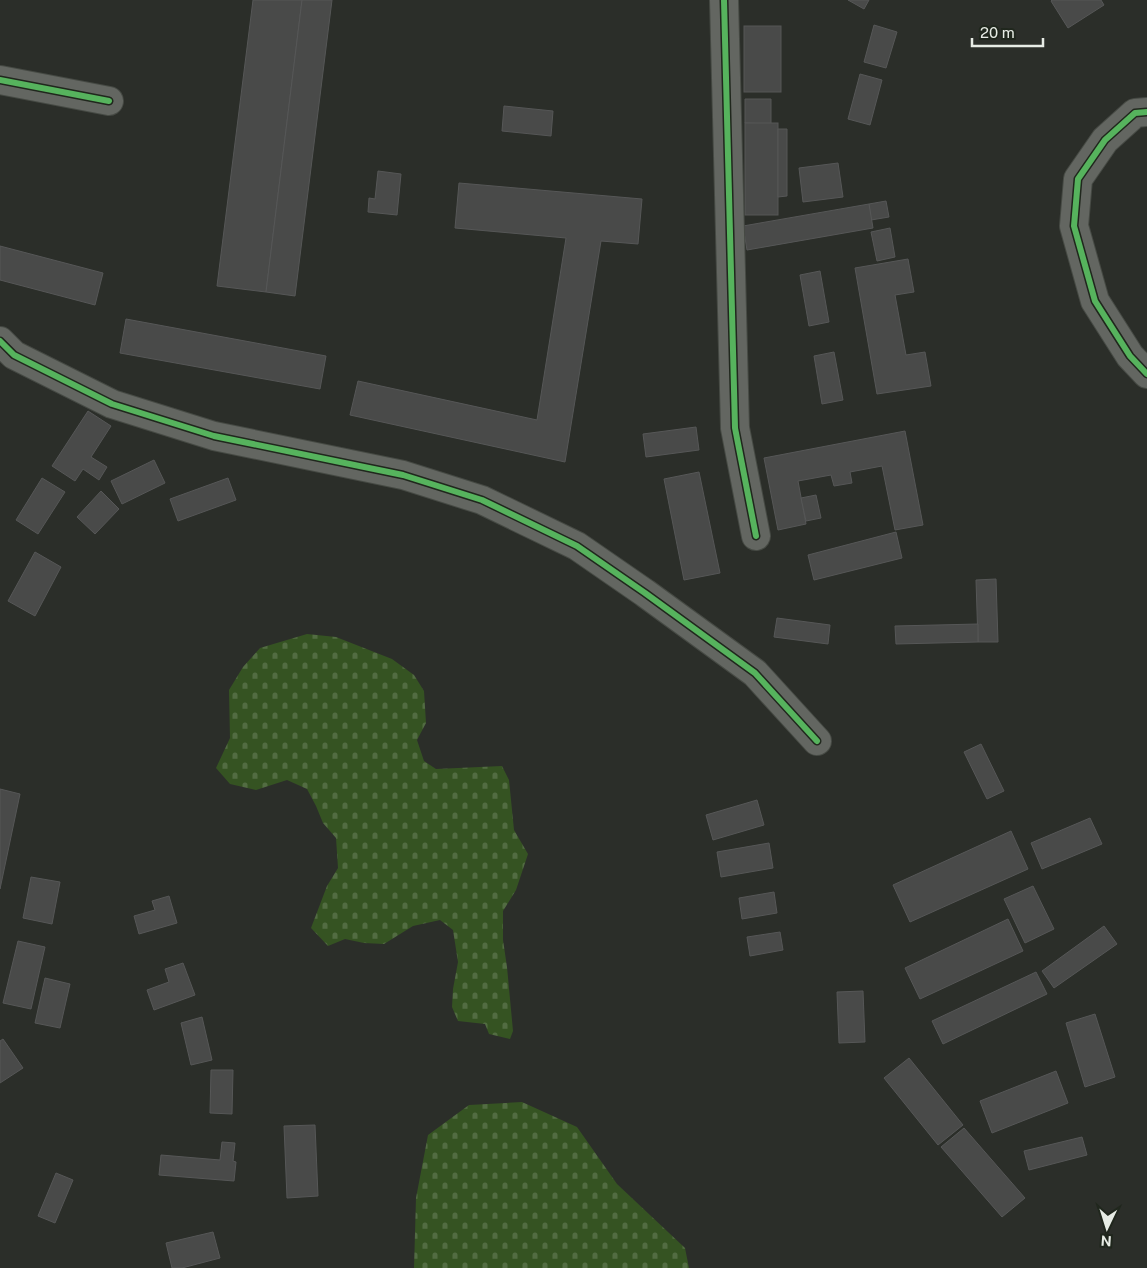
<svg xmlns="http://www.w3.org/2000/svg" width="1147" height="1268" viewBox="0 0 1147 1268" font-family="'Public Sans',sans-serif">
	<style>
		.cemetery { fill: url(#cemetery-stones) }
		.building { fill: #494a49; stroke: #565757 }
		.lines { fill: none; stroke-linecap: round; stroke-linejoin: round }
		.minor-casing { stroke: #464a44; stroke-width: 30 }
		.minor { stroke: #636661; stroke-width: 28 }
		.cycleway-casing { stroke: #20271d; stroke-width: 9 }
		.cycleway { stroke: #56b35d; stroke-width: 6 }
	</style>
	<defs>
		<pattern id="cemetery-stones" width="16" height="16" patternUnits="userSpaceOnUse" patternTransform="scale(1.25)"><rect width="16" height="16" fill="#355322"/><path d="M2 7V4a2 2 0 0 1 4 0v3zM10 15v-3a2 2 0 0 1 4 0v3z" fill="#526c42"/></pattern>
	</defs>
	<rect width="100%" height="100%" fill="#2b2e29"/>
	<!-- cemetery -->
	<g class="cemetery">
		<path d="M307 634 336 637 392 659 414 675 424 691 426 723 417 740 424 761 436 769 502 766 509 780 514 830 528 854 516 890 503 911V940L507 967 513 1031 510 1039 489 1034 485 1024 458 1021 452 1007 453 989 458 962 453 930 440 920 413 926 384 944 364 943 345 939 328 946 311 928 327 886 338 868 336 838 323 823 316 806 307 789 287 780 256 790 230 784 216 768 230 738 229 690 243 667 260 648Z"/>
		<path d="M522 1102 577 1127 617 1184 685 1248 689 1268H414L416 1198 428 1135 469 1105Z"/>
	</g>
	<!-- building -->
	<g class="building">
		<path d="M253 0H302L266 292 217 286Z"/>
		<path d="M302 0H332L295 296 266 292Z"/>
		<path d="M848 0H869L864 9Z"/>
		<path d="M1052 0H1101L1104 5 1068 28 1051 1Z"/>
		<path d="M874 25 897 32 886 68 864 62Z"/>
		<rect x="744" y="26" width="37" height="66"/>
		<path d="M860 74 882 80 870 125 848 119Z"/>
		<path d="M745 99H771V124L745 123Z"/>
		<path d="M504 106 553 111 551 136 502 131Z"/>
		<rect x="745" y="123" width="33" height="92"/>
		<path d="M778 129H787V196L778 197Z"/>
		<path d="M838 163 843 197 803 202 799 168Z"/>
		<path d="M378 171 401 174 397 215 368 212 369 198 375 199Z"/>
		<path d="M459 183 642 199 638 244 601 241 565 462 350 415 358 381 537 420 566 238 455 228Z"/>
		<path d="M886 201 889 217 871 220 869 204Z"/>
		<path d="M869 204 873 228 747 250 743 226Z"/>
		<path d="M890 228 895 257 877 261 871 232Z"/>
		<path d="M0 246 103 273 95 305 0 280Z"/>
		<path d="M908 259 914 292 895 295 906 355 925 352 931 386 877 394 855 268Z"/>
		<path d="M820 271 829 322 809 326 800 275Z"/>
		<path d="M126 319 326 356 320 389 120 353Z"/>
		<path d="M834 352 843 400 822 404 814 356Z"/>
		<path d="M88 411 111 426 91 457 107 467 99 480 83 469 75 481 52 466Z"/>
		<path d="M696 427 699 450 646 457 643 434Z"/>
		<path d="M905 431 923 525 895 530 882 466 850 472 852 483 834 486 831 475 798 481 806 524 778 530 764 458Z"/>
		<path d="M154 460 165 483 122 504 111 481Z"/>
		<path d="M699 472 720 573 684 580 664 479Z"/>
		<path d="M42 478 65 492 38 534 16 520Z"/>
		<path d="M228 478 236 500 178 521 170 499Z"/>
		<path d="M101 491 119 509 95 534 77 517Z"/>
		<path d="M816 495 821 518 806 521 801 498Z"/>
		<path d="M896 532 902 558 814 580 808 555Z"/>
		<path d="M35 552 61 567 35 616 8 601Z"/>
		<path d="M996 579 998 642H978L976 580Z"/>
		<path d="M777 618 830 625 828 644 774 637Z"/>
		<path d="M978 624V642L896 644 895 626Z"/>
		<path d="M981 744 1004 791 987 799 964 752Z"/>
		<path d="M0 789 20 794 0 889Z"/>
		<path d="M757 800 764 825 713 840 706 815Z"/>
		<path d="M1090 818 1102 844 1042 869 1031 843Z"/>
		<path d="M1011 831 1028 869 910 922 893 885Z"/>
		<path d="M769 843 773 868 721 877 717 852Z"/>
		<path d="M31 877 60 882 52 924 23 918Z"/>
		<path d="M1033 886 1054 929 1025 943 1004 899Z"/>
		<path d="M774 892 777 913 742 919 739 898Z"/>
		<path d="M169 896 177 923 139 934 134 916 155 910 152 901Z"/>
		<path d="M1008 919 1023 951 920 999 905 968Z"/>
		<path d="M1104 926 1117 944 1054 988 1042 971Z"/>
		<path d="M780 932 783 950 750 956 747 937Z"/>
		<path d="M18 941 45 947 31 1009 3 1003Z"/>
		<path d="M183 963 195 995 154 1010 147 990 169 982 165 969Z"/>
		<path d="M1036 972 1047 994 943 1044 932 1021Z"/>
		<path d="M45 978 70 984 60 1028 35 1023Z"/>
		<path d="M863 991 865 1042 839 1043 837 992Z"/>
		<path d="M1095 1014 1115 1077 1085 1087 1066 1023Z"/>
		<path d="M202 1017 212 1060 191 1065 181 1023Z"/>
		<path d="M3 1039 23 1068 0 1083V1041Z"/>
		<path d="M909 1058 963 1125 938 1145 884 1078Z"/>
		<path d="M211 1070H233L232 1114 210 1113Z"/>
		<path d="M1056 1071 1068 1103 992 1133 980 1101Z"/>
		<path d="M315 1125 318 1196 287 1198 284 1126Z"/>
		<path d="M964 1128 1025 1198 1002 1217 941 1147Z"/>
		<path d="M1082 1137 1087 1155 1029 1170 1024 1151Z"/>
		<path d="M222 1142 235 1143 233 1161 236 1162 234 1181 159 1175 161 1155 220 1160Z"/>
		<path d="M56 1173 73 1180 55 1223 38 1216Z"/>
		<path d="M213 1232 220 1258 182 1268H172L166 1243Z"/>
	</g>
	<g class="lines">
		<!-- minor casing -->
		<g class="minor-casing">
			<g id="minor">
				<path d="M724 0 735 428 756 536"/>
				<path d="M0 80 109 101"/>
				<path d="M1147 112 1135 113 1105 140 1078 179 1074 226 1095 301 1130 356 1147 374"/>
				<path d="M0 341 14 355 112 404 214 436 403 475 482 500 577 546 645 593 755 673 817 741"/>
			</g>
		</g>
		<!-- minor -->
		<use href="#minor" class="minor"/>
		<!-- cycleway casing -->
		<g class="cycleway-casing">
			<g id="cycleway">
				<path d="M724 0 735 428 756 536"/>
				<path d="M0 80 109 101"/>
				<path d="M1147 112 1135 113 1105 140 1078 179 1074 226 1095 301 1130 356 1147 374"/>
				<path d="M0 341 14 355 112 404 214 436 403 475 482 500 577 546 645 593 755 673 817 741"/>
			</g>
		</g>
		<!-- cycleway -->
		<use href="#cycleway" class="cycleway"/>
	</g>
	<!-- north arrow -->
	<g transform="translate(1107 1228) rotate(184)" stroke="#20271d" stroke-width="4" paint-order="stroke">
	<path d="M0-4L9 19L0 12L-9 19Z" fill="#e7ece5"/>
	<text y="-8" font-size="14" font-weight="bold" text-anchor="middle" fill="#e7ece5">N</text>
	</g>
	<!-- scale -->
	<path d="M972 38v8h71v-8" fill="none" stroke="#e7ece5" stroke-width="2.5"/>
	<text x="980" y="38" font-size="15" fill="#e7ece5" stroke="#20271d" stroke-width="4" paint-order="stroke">20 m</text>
</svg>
